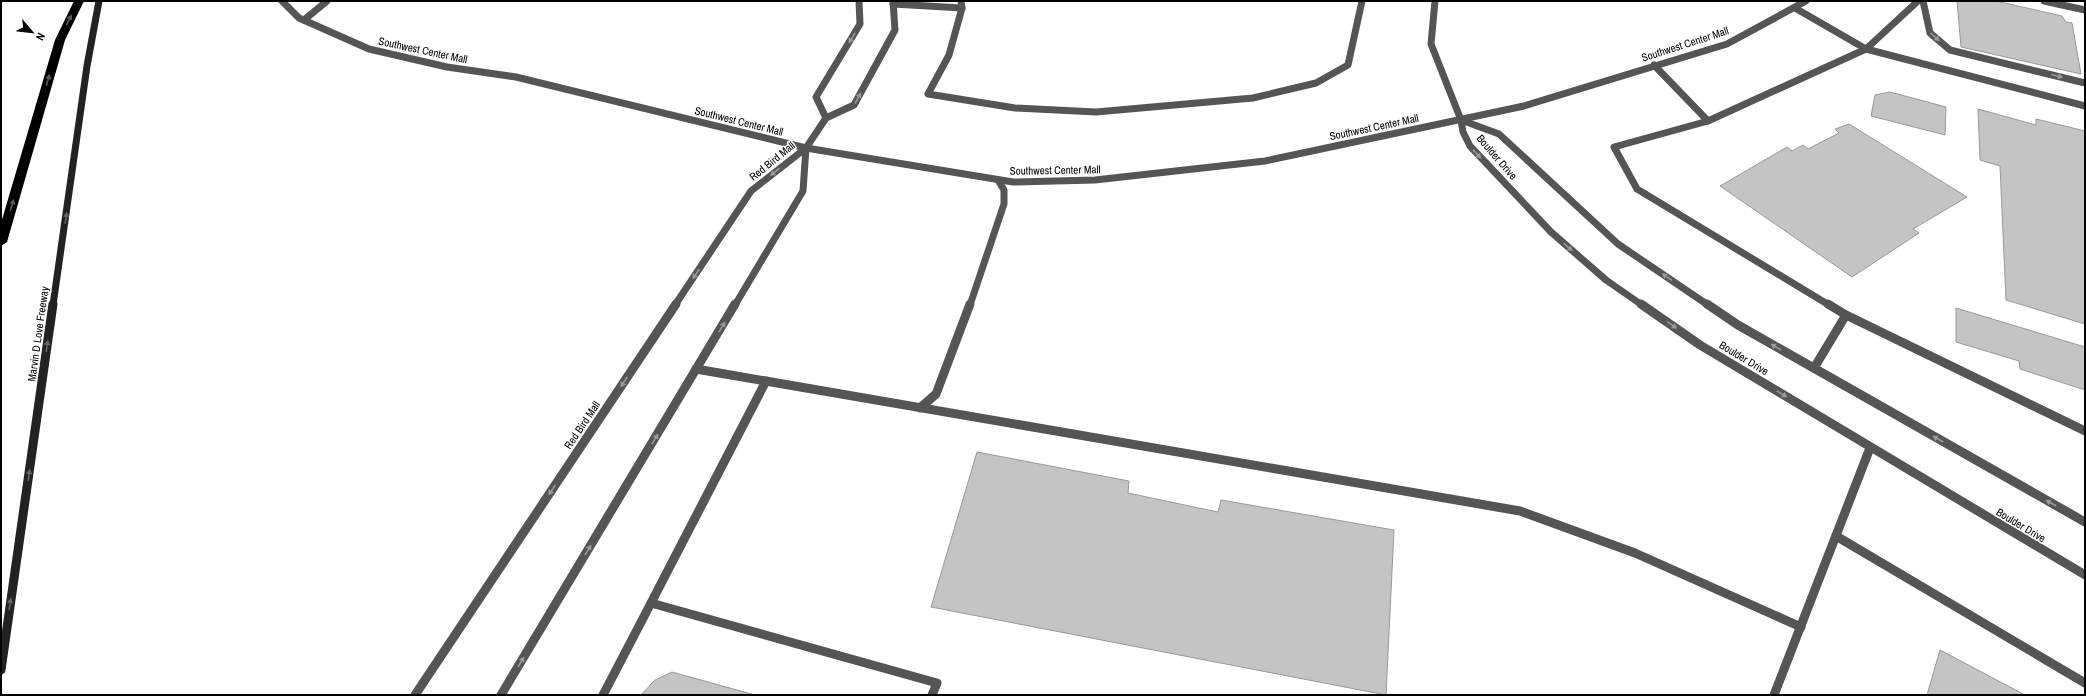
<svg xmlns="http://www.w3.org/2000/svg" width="2086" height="696" viewBox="0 0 2086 696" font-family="'Archivo Narrow',sans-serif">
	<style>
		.building { fill: #c4c4c4; stroke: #999 }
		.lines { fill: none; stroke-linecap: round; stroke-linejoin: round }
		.lane-far1 { stroke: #555; stroke-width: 7 }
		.lane { stroke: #555; stroke-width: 9 }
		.street-far1 { stroke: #555; stroke-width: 7 }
		.street { stroke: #555; stroke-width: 9 }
		.secondary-far1 { stroke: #222; stroke-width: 7 }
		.secondary { stroke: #222; stroke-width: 9 }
		.highway { fill: #000; fill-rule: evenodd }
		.oneway { fill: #595959 }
		.oneway2 { fill: #999 }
		.oneway3 { fill: #646464 }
		.labels { text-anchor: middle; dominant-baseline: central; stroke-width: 3; stroke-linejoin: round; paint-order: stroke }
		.street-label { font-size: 11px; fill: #000; stroke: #fff }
	</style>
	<rect width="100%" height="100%" fill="#fff"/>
	<!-- building -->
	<g class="building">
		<path d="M1957 1H1996L2062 16 2066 22 2072 23 2081 74 1961 47Z"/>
		<path d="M1890 92 1946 107 1945 135 1871 116 1875 95Z"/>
		<path d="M1978 109 2036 125V119L2085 131V324L2006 300 2000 166 1980 160Z"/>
		<path d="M1849 124 1967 197 1913 229 1919 233 1852 277 1720 186 1787 147 1792 151 1803 145 1808 149 1839 133 1835 129Z"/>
		<path d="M1956 308 2085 347V390L2020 369 2019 361 1956 342Z"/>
		<path d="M977 452 1129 481 1128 493 1218 512 1221 500 1394 530 1386 695 931 607Z"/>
		<path d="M1940 650 2025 695H1927Z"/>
		<path d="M672 672 755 695H641L655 680Z"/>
	</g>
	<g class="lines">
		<!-- lane-far1 -->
		<g class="lane-far1">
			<path d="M961 1 962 8 949 55 928 94 1015 108 1096 112 1253 98 1316 83 1348 65 1362 1"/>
			<path d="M1435 1 1431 44 1461 120"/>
			<path d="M1923 1 1930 33 1950 50 2085 83"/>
			<path d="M2044 1 2085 10"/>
			<path d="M893 4 962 8"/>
			<path d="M1795 8 1866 49 2085 106"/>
			<path d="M304 20 327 1"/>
			<path d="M1654 65 1708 121 1614 147 1637 189 1829 305"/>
			<path d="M826 118 816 97 860 24 859 1"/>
			<path d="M1708 121 1866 49 1918 1"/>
			<path d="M806 148 826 118 854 105 895 30 893 1"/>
			<path d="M970 305 1004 204V190L998 180"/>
		</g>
		<!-- lane -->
		<g class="lane">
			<path d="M1828 304 1846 315"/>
			<path d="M1814 368 1846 315 2085 431"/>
			<path d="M696 369 1520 511 1635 553 1801 627"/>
			<path d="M920 408 936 394 970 304"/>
			<path d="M1836 536 2085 683"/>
			<path d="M651 603 766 381"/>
			<path d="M603 695 651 603 937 683 932 695"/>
			<path d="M1774 695 1870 448"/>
		</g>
		<!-- street-far1 -->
		<g class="street-far1">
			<path d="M282 1 299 18 369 49 447 67 516 77 806 148 1013 182 1095 180 1265 161 1524 106 1727 44 1806 1"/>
			<path d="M1461 120 1463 132 1470 146 1551 232 1606 280 1642 305"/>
			<path d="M1461 120 1499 134 1618 244 1708 305"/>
			<path d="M675 305 751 191 806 148"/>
			<path d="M735 305 803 191 806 148"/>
		</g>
		<!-- street -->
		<g class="street">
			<path d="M1641 304 1700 345 2085 575"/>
			<path d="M1707 304 1738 325 2085 522"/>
			<path d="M415 695 676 304"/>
			<path d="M501 695 735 304"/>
		</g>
		<!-- secondary-far1 -->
		<path class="secondary-far1" d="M53 305 87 66 99 1"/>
		<!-- secondary -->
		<path class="secondary" d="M1 670 53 304"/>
		<!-- highway -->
		<path class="highway" d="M74 1H84L65 40 7 242 1 246V223L55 40Z"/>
	</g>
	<!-- one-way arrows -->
	<defs><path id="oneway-solid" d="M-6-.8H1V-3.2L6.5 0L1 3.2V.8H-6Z"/></defs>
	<g class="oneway">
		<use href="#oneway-solid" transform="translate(69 20) rotate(-64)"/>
		<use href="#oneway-solid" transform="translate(48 80) rotate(-74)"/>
		<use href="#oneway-solid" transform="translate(12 205) rotate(-74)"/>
	</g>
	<g class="oneway2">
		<use href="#oneway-solid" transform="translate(1935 37) rotate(42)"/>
		<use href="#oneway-solid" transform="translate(852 38) rotate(121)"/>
		<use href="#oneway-solid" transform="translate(2057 76) rotate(14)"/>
		<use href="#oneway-solid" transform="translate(858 98) rotate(-62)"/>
		<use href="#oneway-solid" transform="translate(1477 154) rotate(47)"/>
		<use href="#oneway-solid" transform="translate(775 172) rotate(141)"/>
		<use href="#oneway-solid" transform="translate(1568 247) rotate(41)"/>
		<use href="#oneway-solid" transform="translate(696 274) rotate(124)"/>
		<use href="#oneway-solid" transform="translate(1667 277) rotate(-146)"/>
		<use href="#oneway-solid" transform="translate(1672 325) rotate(35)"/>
		<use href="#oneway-solid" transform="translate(722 327) rotate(-59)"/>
		<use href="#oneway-solid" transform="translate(1776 347) rotate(-150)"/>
		<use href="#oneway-solid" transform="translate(624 382) rotate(124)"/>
		<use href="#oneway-solid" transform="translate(1782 394) rotate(31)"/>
		<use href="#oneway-solid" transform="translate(655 439) rotate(-59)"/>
		<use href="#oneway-solid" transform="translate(1938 439) rotate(-150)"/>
		<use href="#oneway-solid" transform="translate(552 490) rotate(124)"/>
		<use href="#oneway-solid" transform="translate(2051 503) rotate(-150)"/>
		<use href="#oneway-solid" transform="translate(588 550) rotate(-59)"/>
		<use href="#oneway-solid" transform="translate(521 662) rotate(-59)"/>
	</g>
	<g class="oneway3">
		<use href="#oneway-solid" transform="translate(66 218) rotate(-82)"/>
		<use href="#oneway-solid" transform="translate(47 346) rotate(-82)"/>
		<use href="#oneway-solid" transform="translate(29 475) rotate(-82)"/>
		<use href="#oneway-solid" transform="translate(10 604) rotate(-82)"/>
	</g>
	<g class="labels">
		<!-- street labels -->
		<g class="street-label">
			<text transform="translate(1685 44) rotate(-18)">Southwest Center Mall</text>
			<text transform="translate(423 50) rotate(12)">Southwest Center Mall</text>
			<text transform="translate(739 121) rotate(14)">Southwest Center Mall</text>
			<text transform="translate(1374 127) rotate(-12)">Southwest Center Mall</text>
			<text transform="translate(1497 157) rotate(49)">Boulder Drive</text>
			<text transform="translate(772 161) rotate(-39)">Red Bird Mall</text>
			<text transform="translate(1055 170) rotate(-1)">Southwest Center Mall</text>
			<text transform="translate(38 334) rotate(-82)">Marvin D Love Freeway</text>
			<text transform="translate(1744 358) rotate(31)">Boulder Drive</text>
			<text transform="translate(582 425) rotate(-56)">Red Bird Mall</text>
			<text transform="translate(2021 525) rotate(31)">Boulder Drive</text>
		</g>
	</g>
	<!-- border -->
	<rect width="2086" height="696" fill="none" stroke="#000000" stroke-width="4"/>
	<!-- north arrow -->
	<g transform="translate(32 32) rotate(118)" stroke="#ffffff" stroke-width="3" paint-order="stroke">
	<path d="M0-3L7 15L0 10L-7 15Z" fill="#000000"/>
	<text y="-6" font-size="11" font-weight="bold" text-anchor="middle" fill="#000000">N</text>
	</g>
</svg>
